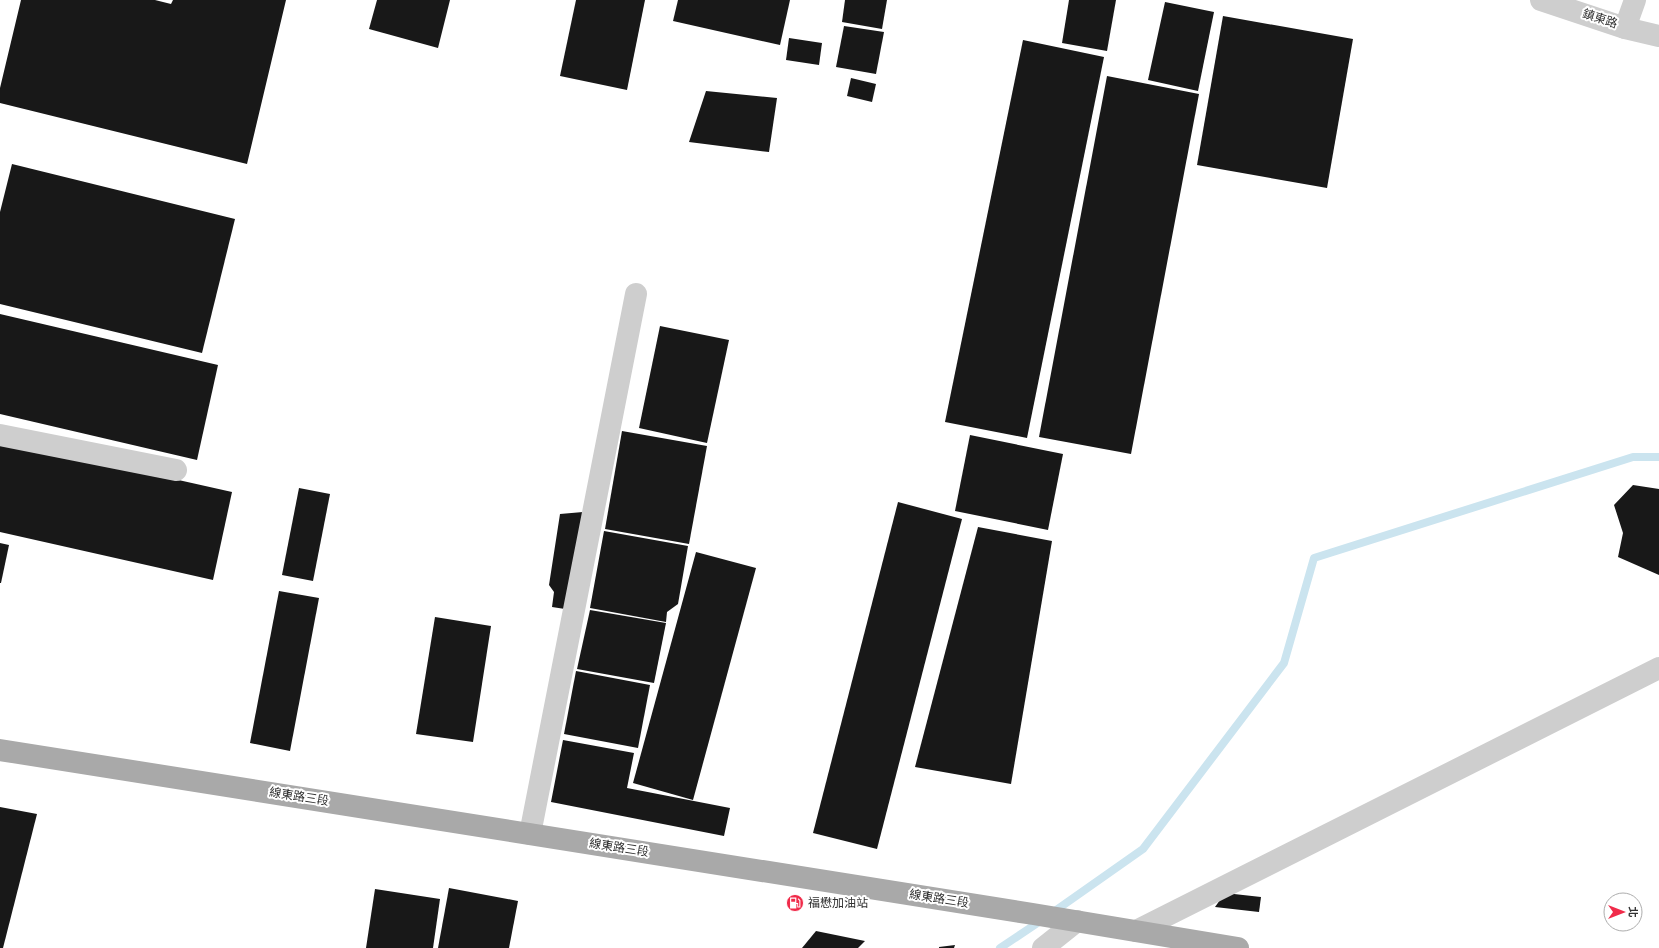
<svg xmlns="http://www.w3.org/2000/svg" width="1659" height="948" viewBox="0 0 1659 948" font-family="Signika,'Noto Sans TC',sans-serif">
	<style>
		.lines { fill: none; stroke-linecap: round; stroke-linejoin: round }
		.stream { stroke: #cbe4ef; stroke-width: 8 }
		.building { fill: #181818 }
		.minor { stroke: #cecece; stroke-width: 22 }
		.major { stroke: #a9a9a9; stroke-width: 22 }
		.labels { text-anchor: middle; dominant-baseline: central; stroke-width: 4; stroke-linejoin: round; paint-order: stroke }
		.street-label { font-size: 12px; fill: #313131; stroke: #fff }
		.poi-label { font-size: 12px; fill: #313131; stroke: #fff; text-anchor: start }
	</style>
	<rect width="100%" height="100%" fill="#fff"/>
	<g class="lines">
		<!-- stream -->
		<g class="stream">
			<path d="M1052 913 1143 849 1284 663 1314 558 1633 457H1659"/>
			<path d="M1000 948 1042 920"/>
		</g>
	</g>
	<!-- building -->
	<g class="building">
		<path d="M21 0H155L171 4 173 0H286L247 164 0 103V88Z"/>
		<path d="M377 0H450L438 48 369 29Z"/>
		<path d="M576 0H645L627 90 560 76Z"/>
		<path d="M678 0H790L780 45 673 21Z"/>
		<path d="M845 0H887L882 29 842 22Z"/>
		<path d="M1069 0H1116L1107 51 1062 43Z"/>
		<path d="M1165 2 1214 12 1198 91 1148 80Z"/>
		<path d="M1223 16 1353 39 1327 188 1197 165Z"/>
		<path d="M844 26 884 32 876 74 836 67Z"/>
		<path d="M789 38 822 43 819 65 786 60Z"/>
		<path d="M1023 40 1104 57 1027 438 945 422Z"/>
		<path d="M1107 76 1199 94 1131 454 1039 437Z"/>
		<path d="M851 78 876 84 872 102 847 96Z"/>
		<path d="M706 91 777 98 769 152 689 142Z"/>
		<path d="M12 164 235 219 202 353 0 304V212Z"/>
		<path d="M0 314 218 365 197 460 0 414Z"/>
		<path d="M660 326 729 340 707 443 639 428Z"/>
		<path d="M622 431 707 446 689 544 605 529Z"/>
		<path d="M970 435 1063 454 1048 530 955 511Z"/>
		<path d="M0 440 232 492 213 580 0 532Z"/>
		<path d="M1633 485 1659 489V575L1618 557 1623 533 1614 505Z"/>
		<path d="M299 488 330 494 313 581 282 575Z"/>
		<path d="M898 502 962 519 877 849 813 833Z"/>
		<path d="M583 512 565 609 552 607 554 592 549 585 560 514Z"/>
		<path d="M978 527 1052 541 1011 784 915 767Z"/>
		<path d="M604 531 688 546 678 604 667 612 666 622 590 608Z"/>
		<path d="M0 543 9 545 1 583H0Z"/>
		<path d="M696 552 756 568 693 800 633 783Z"/>
		<path d="M279 591 319 598 290 751 250 743Z"/>
		<path d="M590 610 666 623 654 683 577 669Z"/>
		<path d="M435 617 491 626 473 742 416 734Z"/>
		<path d="M576 671 650 685 638 748 564 734Z"/>
		<path d="M563 740 634 753 627 788 730 808 724 836 551 802Z"/>
		<path d="M0 807 37 814 3 948H0Z"/>
		<path d="M449 888 518 901 509 948H438Z"/>
		<path d="M375 889 440 899 433 948H366Z"/>
		<path d="M1225 893 1261 897 1259 912 1215 907Z"/>
		<path d="M816 931 865 941 858 948H802Z"/>
		<path d="M955 945 954 948H939V947Z"/>
	</g>
	<g class="lines">
		<!-- minor -->
		<g class="minor">
			<path d="M1541 0 1625 28 1659 36"/>
			<path d="M1625 28 1635 0"/>
			<path d="M0 435 176 470"/>
			<path d="M530 834 636 294"/>
			<path d="M1136 931 1659 668"/>
			<path d="M1043 948 1077 921"/>
		</g>
		<!-- major -->
		<path class="major" d="M0 750 1033 914 1238 948"/>
	</g>
	<!-- icons -->
	<defs>
		<g id="fuel-disc" transform="scale(0.9)"><circle r="9.5" fill="#f02b4a" stroke="#fff"/><path d="M-5.5-6h7V0h2V4h1.3V-2.5L3-4.5l.8-.8L6-3V5H2.5V1h-1V6h-7ZM-4.2-4.7v3.2H.2V-4.7Z" fill="#fff"/></g>
	</defs>
	<g fill-rule="evenodd">
		<use href="#fuel-disc" x="795" y="903"/>
	</g>
	<g class="labels">
		<!-- street labels -->
		<g class="street-label">
			<text transform="translate(1600 19) rotate(18)">鎮東路</text>
			<text transform="translate(299 797) rotate(9)">線東路三段</text>
			<text transform="translate(619 848) rotate(9)">線東路三段</text>
			<text transform="translate(939 899) rotate(9)">線東路三段</text>
		</g>
		<!-- poi labels -->
		<g class="poi-label">
			<text x="808" y="903">福懋加油站</text>
		</g>
	</g>
	<!-- north arrow -->
	<g transform="translate(1623 912) rotate(90)"><circle r="19" fill="#ffffff" stroke="#adadad"/>
	<path d="M0-3L7 15L0 10L-7 15Z" fill="#f02b4a"/>
	<text y="-6" font-size="11" font-weight="bold" text-anchor="middle" fill="#313131">北</text>
	</g>
</svg>
